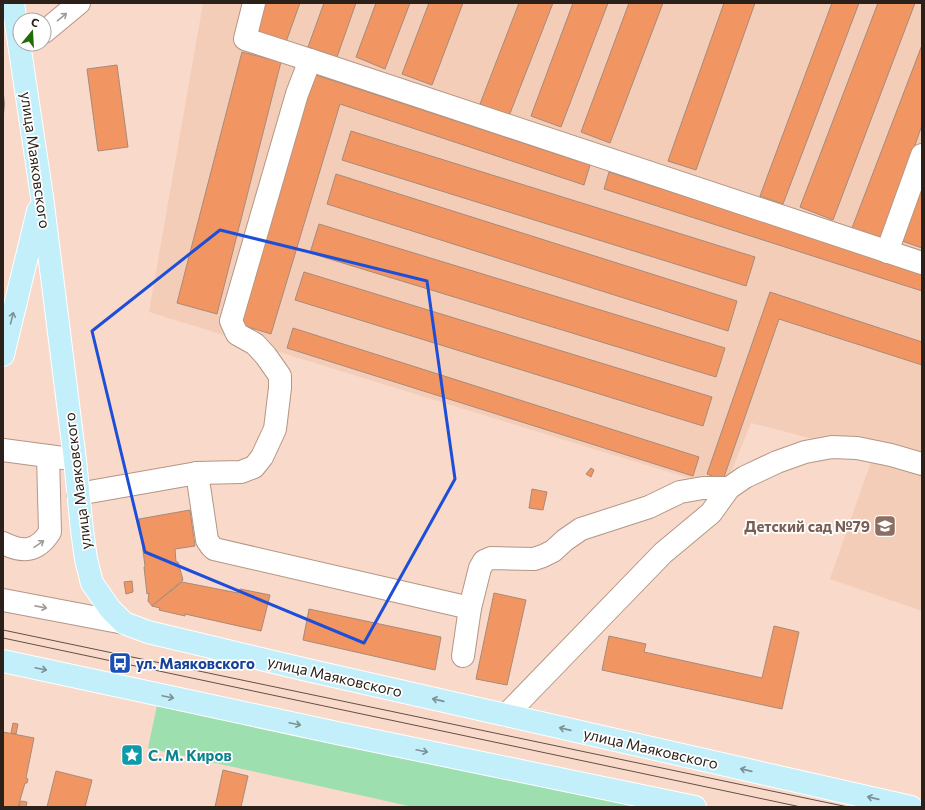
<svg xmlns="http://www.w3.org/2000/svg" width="925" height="810" viewBox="0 0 925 810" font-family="Commissioner,sans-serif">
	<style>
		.built { fill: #f4cdb8 }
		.green { fill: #9edfaf }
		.building { fill: #f19663; stroke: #a78a7a }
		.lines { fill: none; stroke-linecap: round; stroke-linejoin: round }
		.minor-casing { stroke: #b49687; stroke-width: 24 }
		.major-casing { stroke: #fff; stroke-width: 24 }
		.minor { stroke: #fff; stroke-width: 22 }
		.major { stroke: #c2effa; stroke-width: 22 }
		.tram { stroke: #615047; stroke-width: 1 }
		.oneway { stroke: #a09b98 }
		.oneway2 { stroke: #7e9295 }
		.marked { fill: none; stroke: #1d4ed8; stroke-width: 3; stroke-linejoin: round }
		.labels { text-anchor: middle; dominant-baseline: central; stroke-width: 3.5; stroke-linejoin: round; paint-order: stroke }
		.street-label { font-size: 15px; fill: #2c211a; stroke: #fff }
		.education-label { font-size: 15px; font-weight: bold; fill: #785e54; stroke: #fff; text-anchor: end }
		.transit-label { font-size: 15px; font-weight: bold; fill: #164399; stroke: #fff; text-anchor: start }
		.culture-label { font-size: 15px; font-weight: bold; fill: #0d838f; stroke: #fff; text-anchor: start }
	</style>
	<rect width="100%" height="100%" fill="#f9d9c9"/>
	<!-- built -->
	<g class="built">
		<path d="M203 3H922V467L751 423 724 489 149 312Z"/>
		<path d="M873 456 922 474V611L830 579Z"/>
	</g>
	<!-- green -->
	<path class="green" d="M159 696 644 807H413L148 748Z"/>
	<!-- building -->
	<g class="building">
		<path d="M265 3H300L286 42 255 31Z"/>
		<path d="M324 3H356L337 57 308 47Z"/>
		<path d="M376 3H410L385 69 356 57Z"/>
		<path d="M429 3H463L432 85 402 74Z"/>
		<path d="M519 3H553L509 116 480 104Z"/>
		<path d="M573 3H608L561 127 531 116Z"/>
		<path d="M629 3H663L610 143 581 132Z"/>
		<path d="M724 3H755L696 170 668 161Z"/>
		<path d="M832 3H859L783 204 760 196Z"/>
		<path d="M878 3H915L833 220 800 207Z"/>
		<path d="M922 45V125L882 240 852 228Z"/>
		<path d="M242 52 281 62 217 314 177 303Z"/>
		<path d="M117 65 128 147 98 151 87 69Z"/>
		<path d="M313 74 590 165 584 185 340 104 271 334 238 324Z"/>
		<path d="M351 131 755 257 746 286 342 160Z"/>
		<path d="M609 172 922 272V291L604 189Z"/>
		<path d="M336 174 737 301 728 331 327 204Z"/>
		<path d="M922 185V248L902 241Z"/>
		<path d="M319 224 725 348 716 377 310 253Z"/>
		<path d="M304 272 712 397 703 426 295 300Z"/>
		<path d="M770 292 922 342V365L779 319 723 480 707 474Z"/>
		<path d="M293 328 699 457 693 476 287 348Z"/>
		<path d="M591 468 594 470 591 477 586 474Z"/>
		<path d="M532 489 547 492 543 510 529 508Z"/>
		<path d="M190 510 195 546 175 549 176 562H178L183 580 152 606 148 601 149 593 147 594 144 567 145 566 139 519Z"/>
		<path d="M132 581 133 592 126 594 124 582Z"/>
		<path d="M182 582 238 593 240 589 270 595 261 631 185 614V616L159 610 160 608 152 606Z"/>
		<path d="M494 593 526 600 507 685 476 679Z"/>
		<path d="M309 609 441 637 435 670 303 640Z"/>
		<path d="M774 626 799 632 782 709 602 670 609 636 646 644 644 652 762 678Z"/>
		<path d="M13 723 18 724 16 734 11 733Z"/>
		<path d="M3 732 34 738 26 778 28 779 27 783H25L18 807H3Z"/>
		<path d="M223 770 248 776 241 807H215Z"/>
		<path d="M56 771 92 780 85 807H47Z"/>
		<path d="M21 801 27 802 26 807 19 806Z"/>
	</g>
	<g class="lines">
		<!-- minor casing -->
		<g class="minor-casing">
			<g id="minor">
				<path d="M254 3 245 39 310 60"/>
				<path d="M44 32 79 3"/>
				<path d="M887 252 922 155"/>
				<path d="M3 450 63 458"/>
				<path d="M197 473 207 540 211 546 214 549 470 608"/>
				<path d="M78 494 197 473 241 472 254 467 262 457 275 429 280 388V376L266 356 255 344 237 334 231 321 297 94 310 60 922 263"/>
				<path d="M3 543C23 553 37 552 50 532L48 456"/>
				<path d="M3 600 124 623"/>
				<path d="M463 656 470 608 480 568 484 561 491 558 534 559 543 556 553 551 565 540 581 529 649 507 680 492 703 488H729"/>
				<path d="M506 715 663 553 711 513 729 488 745 477 777 462 805 452 832 447 857 448 891 455 922 464"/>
			</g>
		</g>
		<!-- major casing -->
		<g class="major-casing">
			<g id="major">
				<path d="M13 3 42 197 75 460 82 530 86 559 92 583 110 609 124 623 148 632 303 669 911 807"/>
				<path d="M3 355 38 211"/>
				<path d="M3 661 337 733 695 807"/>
			</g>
		</g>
		<!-- minor -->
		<use href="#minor" class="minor"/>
		<!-- major -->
		<use href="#major" class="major"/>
		<!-- tram -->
		<g class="tram">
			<path d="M3 85 4 104 3 125"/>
			<path d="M3 630 848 807"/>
			<path d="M3 638 801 807"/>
		</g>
	</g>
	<!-- one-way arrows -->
	<defs><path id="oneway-shaft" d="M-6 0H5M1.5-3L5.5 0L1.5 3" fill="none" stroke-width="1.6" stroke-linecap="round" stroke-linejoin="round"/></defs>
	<g class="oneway">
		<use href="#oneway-shaft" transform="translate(62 17) rotate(-39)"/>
		<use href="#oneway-shaft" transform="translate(39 544) rotate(-35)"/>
		<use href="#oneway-shaft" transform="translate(41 607) rotate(11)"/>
	</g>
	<g class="oneway2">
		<use href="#oneway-shaft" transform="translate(12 318) rotate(-76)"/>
		<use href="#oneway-shaft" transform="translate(41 669) rotate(12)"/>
		<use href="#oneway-shaft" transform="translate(168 697) rotate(12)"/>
		<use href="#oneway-shaft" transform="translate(438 700) rotate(-167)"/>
		<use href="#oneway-shaft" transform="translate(295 724) rotate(12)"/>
		<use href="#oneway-shaft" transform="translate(565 729) rotate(-167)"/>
		<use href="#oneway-shaft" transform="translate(422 751) rotate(12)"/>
		<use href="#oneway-shaft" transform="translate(746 770) rotate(-167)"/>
		<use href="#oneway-shaft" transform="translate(873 798) rotate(-167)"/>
	</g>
	<!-- marked area -->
	<path class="marked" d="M220 230 427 281 455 479 364 643 145 552 92 331Z"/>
	<!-- icons -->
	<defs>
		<g id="school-square" transform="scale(1.15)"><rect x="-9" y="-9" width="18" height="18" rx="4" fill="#8d6e63" stroke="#fff"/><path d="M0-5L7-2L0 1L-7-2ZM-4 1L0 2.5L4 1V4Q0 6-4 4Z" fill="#fff"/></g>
		<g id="bus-square" transform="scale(1.15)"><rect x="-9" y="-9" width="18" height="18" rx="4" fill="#1a4fb4" stroke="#fff"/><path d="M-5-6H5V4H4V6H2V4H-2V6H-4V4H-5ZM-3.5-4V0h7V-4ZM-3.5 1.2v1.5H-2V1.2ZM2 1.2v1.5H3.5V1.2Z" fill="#fff"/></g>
		<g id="sight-square" transform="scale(1.15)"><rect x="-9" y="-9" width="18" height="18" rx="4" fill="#0f9aa8" stroke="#fff"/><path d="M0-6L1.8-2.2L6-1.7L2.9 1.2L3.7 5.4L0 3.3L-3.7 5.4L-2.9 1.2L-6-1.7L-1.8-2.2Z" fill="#fff"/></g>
	</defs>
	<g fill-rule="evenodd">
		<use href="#school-square" x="885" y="526"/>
		<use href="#bus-square" x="120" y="663"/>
		<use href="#sight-square" x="132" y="755"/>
	</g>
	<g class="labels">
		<!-- street labels -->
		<g class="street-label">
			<text transform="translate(36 160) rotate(82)">улица Маяковского</text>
			<text transform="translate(77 481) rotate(-97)">улица Маяковского</text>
			<text transform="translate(335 676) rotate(13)">улица Маяковского</text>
			<text transform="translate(651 748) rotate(13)">улица Маяковского</text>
		</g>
		<!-- education labels -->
		<g class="education-label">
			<text x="870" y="526">Детский сад №79</text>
		</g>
		<!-- transit labels -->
		<g class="transit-label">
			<text x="136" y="663">ул. Маяковского</text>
		</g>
		<!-- culture labels -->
		<g class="culture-label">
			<text x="148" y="755">С. М. Киров</text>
		</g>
	</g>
	<!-- border -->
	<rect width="925" height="810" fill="none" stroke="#2c211a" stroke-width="8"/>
	<!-- north arrow -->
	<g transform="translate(32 32) rotate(18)"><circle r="19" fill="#ffffff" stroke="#aba6a3"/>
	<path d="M0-3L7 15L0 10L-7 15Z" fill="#216b08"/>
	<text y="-6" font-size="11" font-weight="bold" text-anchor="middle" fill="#2c211a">С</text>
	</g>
</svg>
